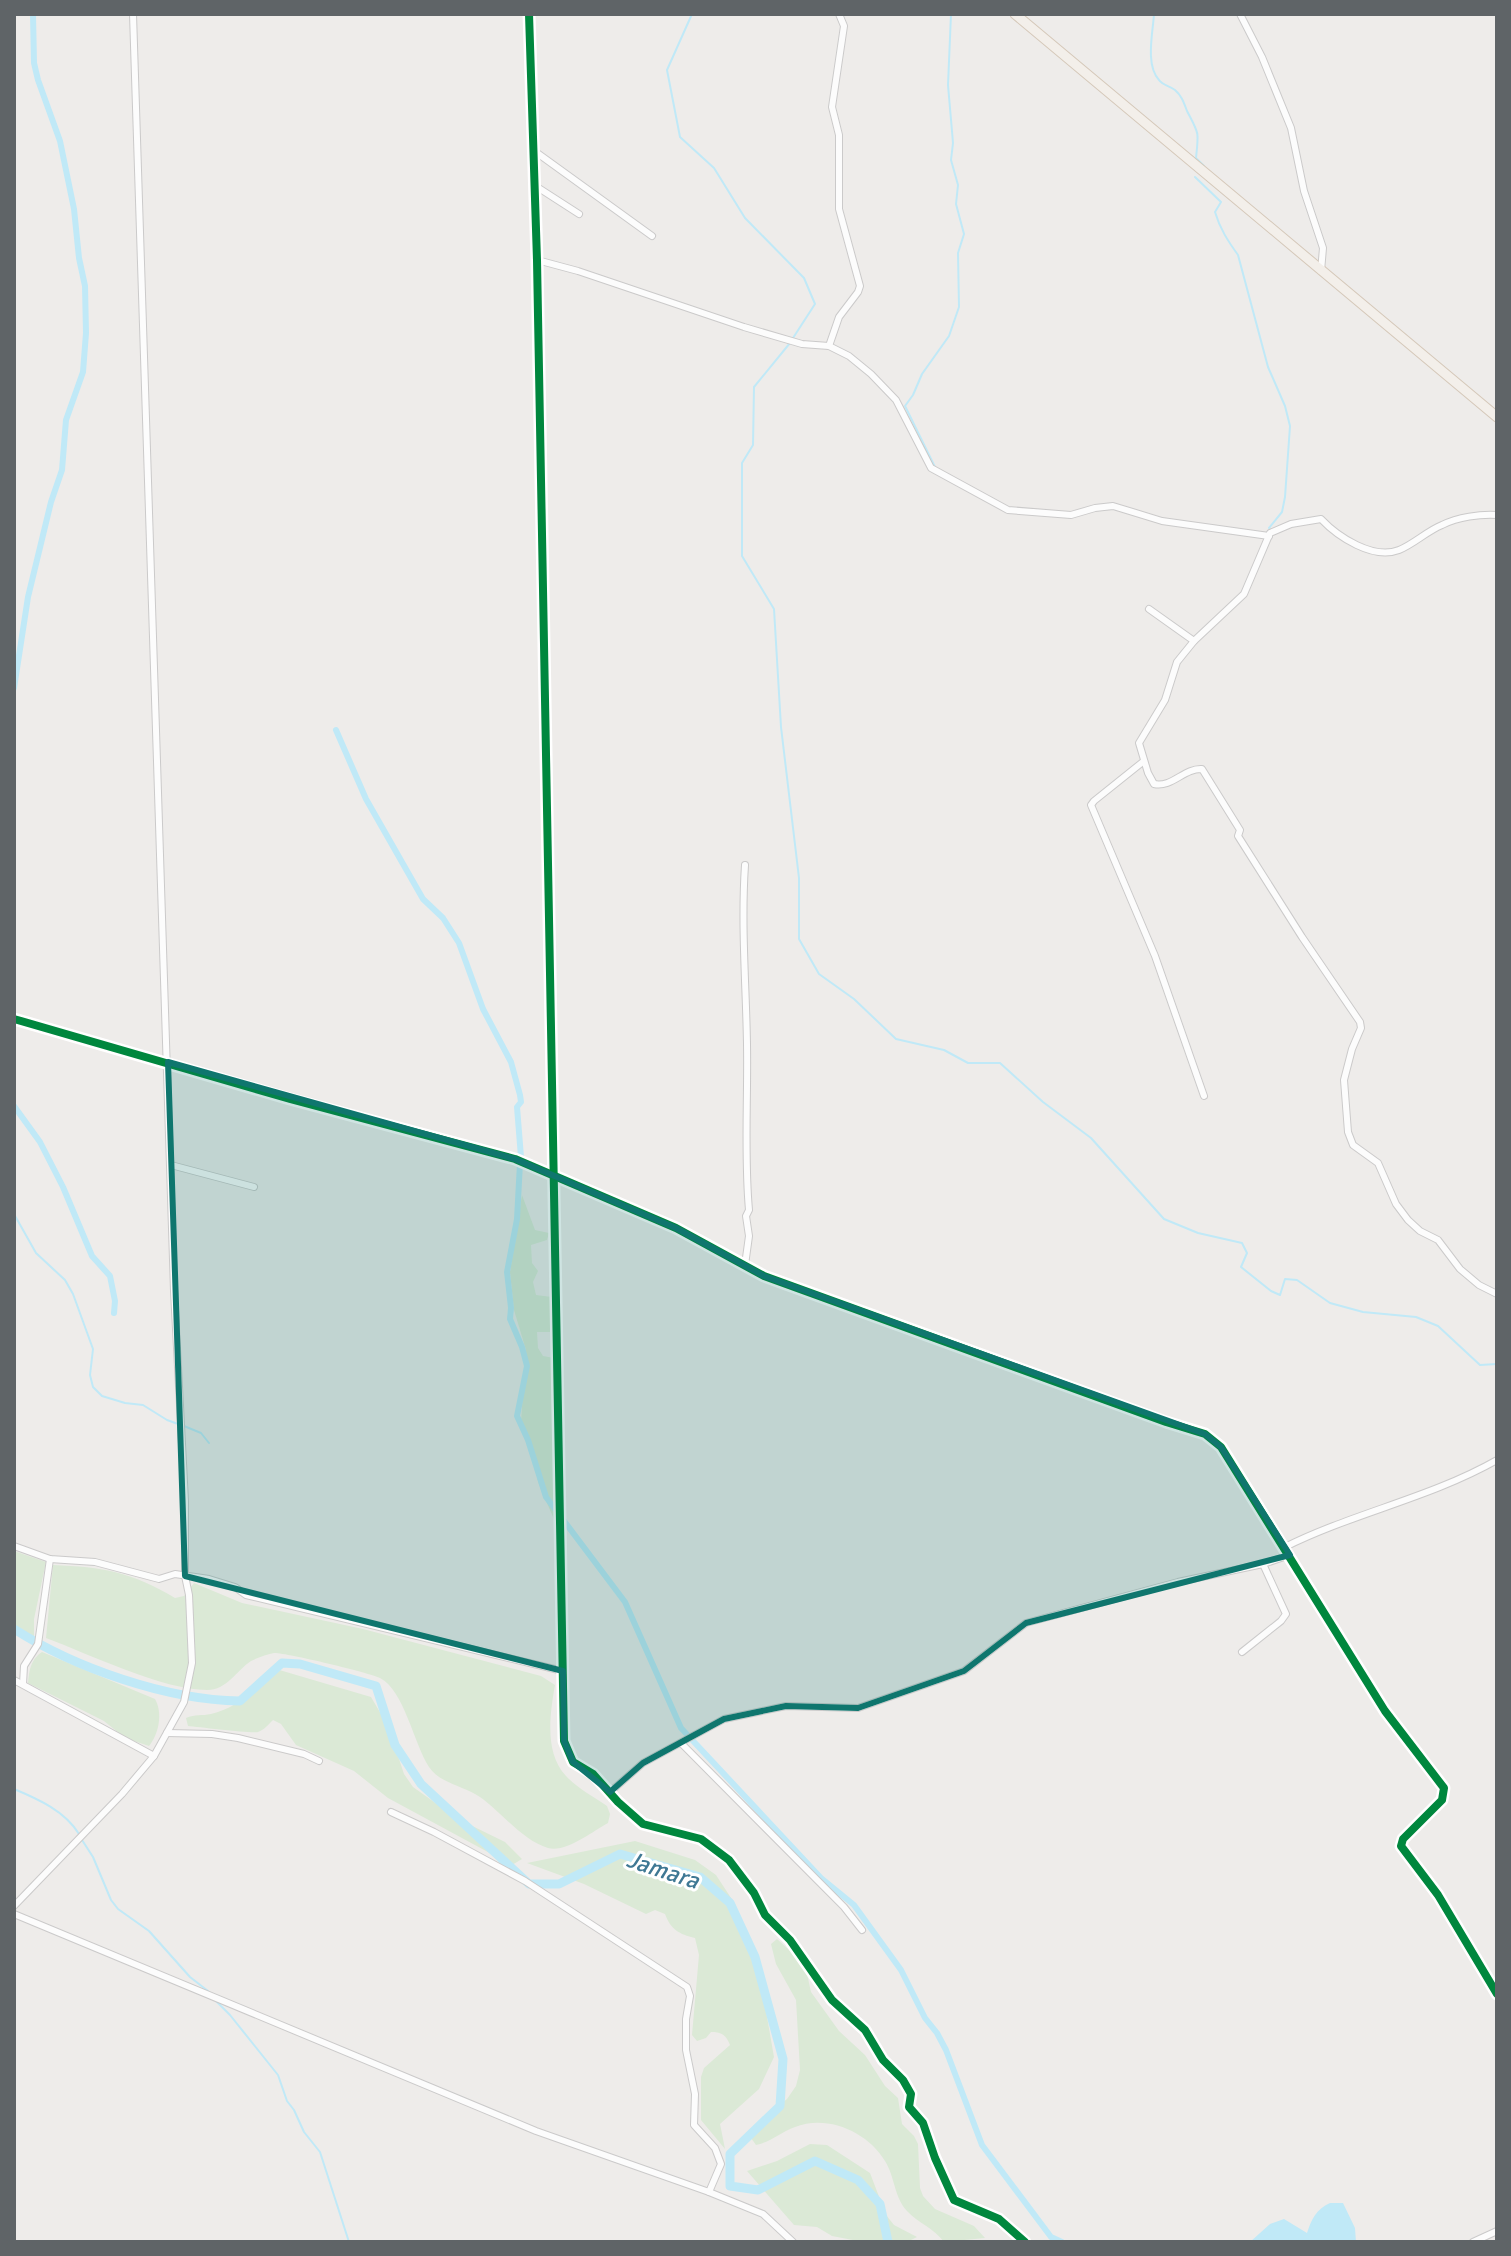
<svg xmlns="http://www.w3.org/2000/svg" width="1511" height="2256" viewBox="0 0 1511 2256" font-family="Signika,sans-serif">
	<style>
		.green { fill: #dbe9d6 }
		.water { fill: #c0e9f7 }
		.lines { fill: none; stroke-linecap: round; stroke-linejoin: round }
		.stream { stroke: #c0e9f7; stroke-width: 2 }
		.canal { stroke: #c0e9f7; stroke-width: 6 }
		.river { stroke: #c0e9f7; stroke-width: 9 }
		.street-casing { stroke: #cbcaca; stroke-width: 8 }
		.primary-casing { stroke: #d5c8b9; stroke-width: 11 }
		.street { stroke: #fcfcfc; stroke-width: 6 }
		.primary { stroke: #f3efea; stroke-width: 9 }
		.cycleway-casing { stroke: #fff; stroke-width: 13 }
		.cycleway { stroke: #00873e; stroke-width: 8 }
		.marked { fill: #0f766e; fill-opacity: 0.2; stroke: #0f766e; stroke-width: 6; stroke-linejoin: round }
		.labels { text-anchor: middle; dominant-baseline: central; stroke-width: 6; stroke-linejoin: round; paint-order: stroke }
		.water-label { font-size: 24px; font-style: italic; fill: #3f7894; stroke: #fff }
	</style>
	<rect width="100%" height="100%" fill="#eeecea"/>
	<!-- green -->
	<g class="green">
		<path d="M522 1195 535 1230 549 1233 547 1240 531 1245 532 1263 538 1271 533 1282 536 1295 552 1297 550 1332H537L538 1348 543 1356 554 1358 556 1524 538 1482 535 1459 521 1421 526 1350 514 1310 510 1272Z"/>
		<path d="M14 1551 46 1562 34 1619V1638L14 1629Z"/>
		<path d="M53 1565C103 1567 132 1572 175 1598L184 1596 194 1583 242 1603 363 1629 541 1676 555 1685C550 1713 544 1753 566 1776 577 1788 594 1797 607 1806L610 1814 608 1823C593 1831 566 1853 548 1848 520 1840 497 1806 475 1794 459 1785 439 1782 429 1767 414 1744 404 1690 380 1678 371 1673 283 1652 274 1653 268 1654 257 1658 251 1661 236 1671 227 1690 207 1690 163 1690 89 1654 46 1638Z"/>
		<path d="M42 1652 155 1699C163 1713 159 1734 149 1746L125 1738 104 1721 28 1683C29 1670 31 1659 42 1652Z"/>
		<path d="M276 1669 371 1697 388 1726 404 1774 413 1787 458 1819 505 1842 522 1859 512 1865 388 1798 354 1771 296 1745 281 1724 273 1720C269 1724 264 1730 258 1732 254 1734 199 1727 188 1726L186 1718C195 1714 202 1716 211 1714 237 1708 259 1688 276 1669Z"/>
		<path d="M635 1841 695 1860 716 1875 735 1904 759 1971 774 2057 759 2089 720 2124 725 2149 701 2120V2077L704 2068 730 2045C726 2035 722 2032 711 2032L706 2038 697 2041 692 2035 699 1955 695 1938C679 1934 671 1930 665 1914L655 1910 646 1914 584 1884 527 1863Z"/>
		<path d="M777 1939 797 1957 807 1974 811 1992 839 2031 865 2055 885 2086 898 2098 902 2124 914 2136 918 2144 920 2188 923 2196 935 2209 974 2226 985 2238 944 2242C934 2228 918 2223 907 2211 894 2197 895 2177 885 2161 868 2132 827 2114 795 2127 781 2132 771 2142 756 2145L751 2138 766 2116 787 2099 796 2086 800 2070 796 2000 776 1964 771 1944Z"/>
		<path d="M810 2144 827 2145 870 2173 886 2215 894 2225 917 2237 907 2242H863L832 2236 817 2227 794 2225 747 2171 777 2161Z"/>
	</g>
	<!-- water -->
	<path class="water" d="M1330 2203H1343L1355 2228 1356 2242H1250L1270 2224 1284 2219 1307 2233C1311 2220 1316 2209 1330 2203Z"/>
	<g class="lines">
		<!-- stream -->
		<g class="stream">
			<path d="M692 14 667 70 680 137 714 168 745 218 804 278 815 304 793 338"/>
			<path d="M1154 14C1153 32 1145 65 1159 80 1162 85 1170 86 1175 90 1182 96 1184 103 1187 111 1199 134 1199 131 1196 158L1204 166"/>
			<path d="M1195 177 1221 202 1215 212C1220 229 1228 241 1238 255L1268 367 1285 406 1290 426 1285 497 1282 512 1269 528"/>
			<path d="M790 343 754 387 753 445 742 463V556L774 609 781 727 799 878V939L819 974 854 999 896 1039 944 1050 968 1063H1000L1043 1102 1091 1138 1164 1219 1198 1233 1242 1243 1247 1253 1241 1267 1271 1291 1280 1295 1285 1279 1297 1280 1330 1303 1363 1312 1416 1317 1438 1326 1480 1365 1497 1364"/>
			<path d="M935 467 905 406 913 395 922 374 949 336 959 307 958 253 964 234 956 204 958 185 951 160 953 143 948 85 951 14"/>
			<path d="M14 1214 36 1253 65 1280 73 1294 93 1349 90 1375 93 1387 102 1396 125 1403 143 1405 167 1420 178 1424"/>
			<path d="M184 1426 201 1433 209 1443"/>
			<path d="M14 1789C38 1799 65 1811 79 1834"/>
			<path d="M82 1840 93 1857 111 1900 118 1909 149 1931 190 1977 208 1991"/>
			<path d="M214 1999 230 2015 278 2075 287 2101 294 2110 304 2132 320 2152 349 2242"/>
		</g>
		<!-- canal -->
		<g class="canal">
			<path d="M14 688 28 597 51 502 62 470 66 420 83 372 86 333 85 286 79 258 74 209 60 141 38 80 34 63 33 14"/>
			<path d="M336 730 366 799 423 899 443 918 459 943 483 1009 511 1062 520 1095 521 1102 517 1107 521 1157"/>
			<path d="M14 1106 40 1142 63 1187 92 1256 110 1276 115 1301 114 1313"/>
			<path d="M520 1163 517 1219 507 1272 511 1308 510 1319 522 1347 527 1366 517 1416 528 1440 546 1497 625 1602 681 1728 821 1878 854 1905 901 1970 925 2018 937 2033 946 2050 982 2145 1051 2237 1062 2242"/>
		</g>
		<!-- river -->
		<path class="river" d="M14 1629C75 1668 167 1700 240 1701L282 1663 300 1664 376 1686 395 1745 421 1784 529 1884H559L620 1854 700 1877 730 1903 755 1957 783 2059 780 2106 730 2154V2186L758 2190 815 2161 858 2180 880 2204 888 2242"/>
		<!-- street casing -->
		<g class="street-casing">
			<g id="street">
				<path d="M133 14 174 1291 185 1501V1576L189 1595 192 1663 184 1702 154 1756"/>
				<path d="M529 14 537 260 564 1741 573 1762 593 1774 618 1802 643 1824 701 1839 729 1860 754 1893 765 1915 790 1940 832 2000 865 2030 883 2060 903 2080 911 2094 909 2107 923 2123 935 2158 954 2200 999 2219 1025 2242"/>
				<path d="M1240 14 1262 57 1291 128 1304 191 1323 248 1321 271"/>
				<path d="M533 150 652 236"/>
				<path d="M534 185 579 214"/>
				<path d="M537 260 578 271 744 327 802 344 829 346 849 356 871 374 896 400 931 468 1008 510 1071 515 1095 508 1113 506 1162 521 1269 536"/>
				<path d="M829 346 839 317 858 292 860 286 839 209V135L832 107 844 26 839 14"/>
				<path d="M1497 515C1480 514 1458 517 1442 525 1427 531 1414 544 1399 550 1373 560 1338 537 1321 519L1291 524 1270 533 1244 594 1194 641 1177 662 1165 700 1139 743 1148 773 1154 784C1172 788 1184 768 1202 769L1240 830 1238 836 1302 937 1360 1022 1361 1028 1352 1049 1344 1080 1348 1132 1353 1145 1378 1163 1396 1204 1408 1220 1420 1231 1438 1240 1460 1269 1479 1285 1497 1294"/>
				<path d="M1149 609 1194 641"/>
				<path d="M1144 761 1094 801 1091 805 1155 956 1204 1096"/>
				<path d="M14 1019 290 1099 515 1159 676 1228 764 1276 1166 1422 1205 1434 1221 1447 1385 1711 1444 1788 1442 1800 1403 1839 1401 1846 1438 1895 1497 1994"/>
				<path d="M171 1165 254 1187"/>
				<path d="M745 1265 749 1236 746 1216 749 1210C744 1155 748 1099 747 1044 746 984 741 925 745 865"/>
				<path d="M14 1546 50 1559 95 1562 159 1579 175 1574 209 1579 235 1587 246 1595 563 1671"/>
				<path d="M1285 1547C1353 1513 1430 1498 1497 1460"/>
				<path d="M1242 1652 1281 1621 1286 1614 1263 1564"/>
				<path d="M14 1680 154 1756 122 1794 14 1906"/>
				<path d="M23 1684 24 1666 38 1644 50 1559"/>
				<path d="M167 1733 212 1734 238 1738 304 1754 319 1761"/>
				<path d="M681 1743 844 1907 862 1930"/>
				<path d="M610 1792 643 1763 724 1719 786 1706 858 1708 964 1671 1026 1623 1178 1582 1263 1564 1290 1555"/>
				<path d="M391 1812 434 1832 525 1881 687 1987 690 1996 686 2019V2050L695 2094 694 2125 715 2148 721 2164 709 2192"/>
				<path d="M14 1914 536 2131 709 2192 763 2214 793 2242"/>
				<path d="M1473 2242 1497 2231"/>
			</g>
		</g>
		<!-- primary casing -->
		<g class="primary-casing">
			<path id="primary" d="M1015 14 1497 417"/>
		</g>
		<!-- street -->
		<use href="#street" class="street"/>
		<!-- primary -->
		<use href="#primary" class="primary"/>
		<!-- cycleway casing -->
		<g class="cycleway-casing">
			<g id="cycleway">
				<path d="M529 14 537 260 564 1741 573 1762 593 1774 618 1802 643 1824 701 1839 729 1860 754 1893 765 1915 790 1940 832 2000 865 2030 883 2060 903 2080 911 2094 909 2107 923 2123 935 2158 954 2200 999 2219 1025 2242"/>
				<path d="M14 1019 290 1099 515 1159 676 1228 764 1276 1166 1422 1205 1434 1221 1447 1385 1711 1444 1788 1442 1800 1403 1839 1401 1846 1438 1895 1497 1994"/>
			</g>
		</g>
		<!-- cycleway -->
		<use href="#cycleway" class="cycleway"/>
	</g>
	<!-- marked area -->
	<path class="marked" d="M168 1062 515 1159 676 1228 764 1276 1205 1434 1221 1447 1290 1555 1026 1623 964 1671 858 1708 786 1706 724 1719 643 1763 610 1792 573 1762 564 1741 563 1671 185 1576Z"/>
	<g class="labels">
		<!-- water labels -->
		<g class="water-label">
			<text transform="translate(663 1870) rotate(18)">Jamara</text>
		</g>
	</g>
	<!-- border -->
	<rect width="1511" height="2256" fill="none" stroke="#5f6467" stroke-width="32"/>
</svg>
